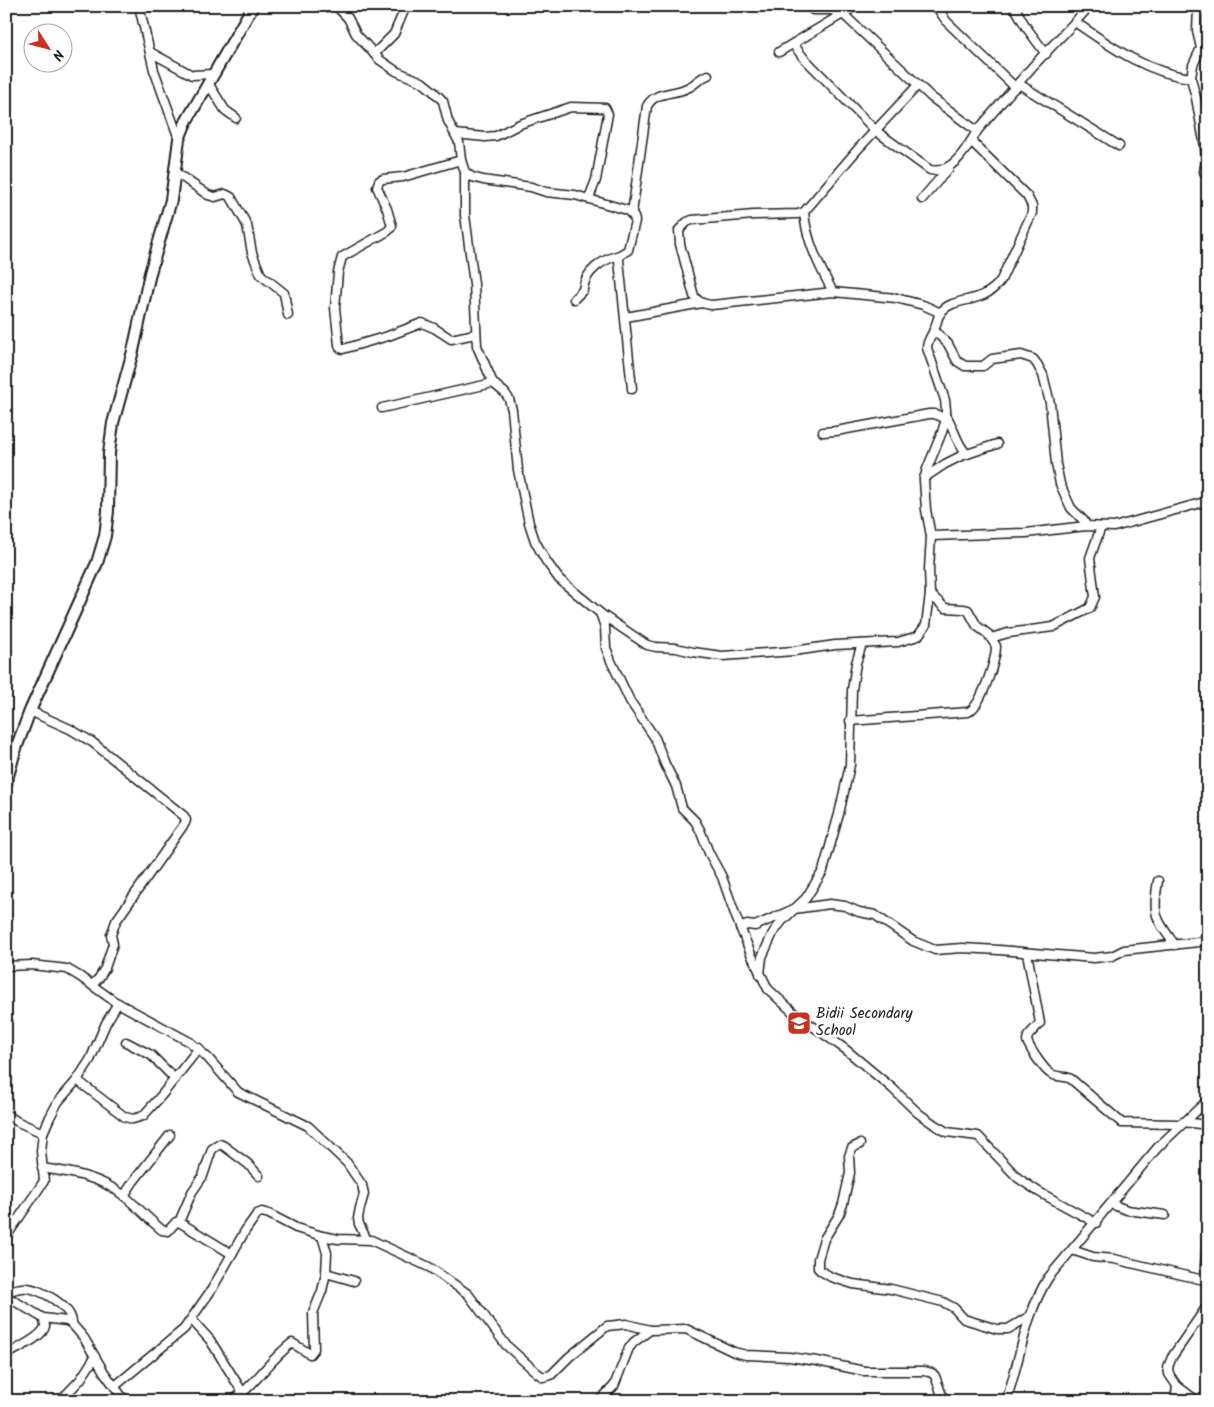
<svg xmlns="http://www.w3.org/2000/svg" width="1214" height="1407" viewBox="0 0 1214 1407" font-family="Kalam,sans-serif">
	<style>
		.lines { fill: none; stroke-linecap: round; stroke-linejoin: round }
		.minor-casing { stroke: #1c1c1c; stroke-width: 11 }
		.secondary-casing { stroke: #1c1c1c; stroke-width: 14 }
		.minor { stroke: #fff; stroke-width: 8 }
		.secondary { stroke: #fff; stroke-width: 10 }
		.labels { text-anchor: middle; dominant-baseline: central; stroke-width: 5; stroke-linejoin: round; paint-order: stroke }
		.poi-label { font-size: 15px; fill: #1c1c1c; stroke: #fff; text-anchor: start }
	</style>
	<rect width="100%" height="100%" fill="#fff"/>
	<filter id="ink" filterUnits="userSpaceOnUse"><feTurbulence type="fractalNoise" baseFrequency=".02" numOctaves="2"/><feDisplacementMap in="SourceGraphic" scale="10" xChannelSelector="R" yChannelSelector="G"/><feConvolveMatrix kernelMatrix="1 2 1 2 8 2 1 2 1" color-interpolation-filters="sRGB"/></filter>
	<g filter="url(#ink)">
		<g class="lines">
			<!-- minor casing -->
			<g class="minor-casing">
				<g id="minor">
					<path d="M139 6 154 70 179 139"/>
					<path d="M336 6 348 18 356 34 380 60 396 71 422 82 432 90 443 101 448 121 459 142 461 160 465 172V215L474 284 477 346 493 383 505 393 509 399 512 410 518 470 529 523 535 541 546 561 559 579 600 613 605 627 606 648 611 661 630 701 655 738 665 764 676 786 682 808 695 821 700 830 709 853 722 877 736 917 751 954 768 989 794 1013 845 1049 892 1088 918 1113 935 1125 947 1132 978 1136 1018 1178 1039 1192 1096 1223"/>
					<path d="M809 6 813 10H831L843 14 931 97 977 131"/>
					<path d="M936 6 947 22 1016 88"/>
					<path d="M1014 6 1026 27 1046 54"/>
					<path d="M1198 6 1197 31 1201 48 1193 65 1191 78 1196 98 1205 147 1206 160 1204 172"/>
					<path d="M1075 22C1110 46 1147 73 1191 78"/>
					<path d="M793 44 803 57 876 131 930 170C952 175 967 148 977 131L1033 66 1090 6"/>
					<path d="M150 52 192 75 213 74"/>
					<path d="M779 52 856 6"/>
					<path d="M374 54 394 34 406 6"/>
					<path d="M208 83 225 110 236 118"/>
					<path d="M1019 84 1119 146"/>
					<path d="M918 85 858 149 804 212 798 214 754 215 692 220 687 222 679 230 680 244 694 296C699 303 704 304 712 305L833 292 896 298 923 305 941 313"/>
					<path d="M455 134 485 137 496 136 520 124 571 107 605 108 608 114 596 180 589 198"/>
					<path d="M461 160 403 177 383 179 379 181 377 187 387 209 392 226 388 231 342 257 338 272 335 308 339 345 340 348 343 349 388 336 422 323 434 328 451 339 475 334"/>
					<path d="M175 172 208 195 215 197 225 194 231 197 247 225 252 253 261 275 284 293 288 315"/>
					<path d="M465 172 472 177 483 180 531 187 546 192 575 195 627 210 634 217 635 221 628 250 620 255 619 260 632 389"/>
					<path d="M922 199 949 168"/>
					<path d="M804 212C806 240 820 268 833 292"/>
					<path d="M632 213 647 106C655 91 673 95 687 88 695 85 699 78 708 75"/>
					<path d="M574 299 583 290C584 272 603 259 620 255"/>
					<path d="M626 317 702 303"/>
					<path d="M934 330 948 344 957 361 965 366H983L992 359 1021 355 1033 359 1037 364 1043 375 1050 403 1056 464 1060 484 1071 508 1084 521 1086 526"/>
					<path d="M382 408 493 383"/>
					<path d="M946 415C954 428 957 445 967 454"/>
					<path d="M823 432 836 431 929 414H935L946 419"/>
					<path d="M924 478 945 464 961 456 997 444"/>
					<path d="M931 536 1026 533 1086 526 1114 527 1208 501"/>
					<path d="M601 614 647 645 656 647 676 648 693 652 722 656 794 651 835 645 898 642 918 636 926 625 930 594 929 569 931 536 926 510 924 480 927 469 942 432 946 419V410L945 400 927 348C927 341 931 337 934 330 937 324 937 317 941 312 955 295 983 306 1001 280L1032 213V206L1027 196 971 141"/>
					<path d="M991 638 1008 633 1053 627 1090 608 1095 597 1090 558 1101 527"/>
					<path d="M30 711 70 729 92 742 184 816 186 820 185 823 116 921 111 935 113 944 105 968 99 978 92 985"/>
					<path d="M850 721 968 712C981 707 996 660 996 646L988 634 977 626 968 610 963 609 945 608 930 594"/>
					<path d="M1158 881C1152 915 1156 919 1175 945"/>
					<path d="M740 928 747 925 755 926 794 909 830 904 845 906 859 912 875 915 913 941 935 950 962 948 999 950 1094 958 1112 956 1124 950 1208 941"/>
					<path d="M1027 953 1040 1023 1028 1036 1027 1041C1030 1049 1044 1070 1051 1074 1058 1078 1064 1075 1071 1079L1122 1123 1180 1124"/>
					<path d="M6 966 32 965 67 969 79 976 114 1001 190 1042 207 1057 238 1092 308 1126 347 1163 362 1185 364 1194 360 1208 358 1218 359 1224 366 1238"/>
					<path d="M760 974 762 957 773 933 782 921 806 898 823 871 839 814 850 765 852 690 856 663 862 644"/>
					<path d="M126 1042 151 1055 175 1079"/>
					<path d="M77 1080 125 1117 133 1119 143 1116 161 1096 199 1048"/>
					<path d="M6 1114 18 1122 43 1133"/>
					<path d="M1183 1122 1208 1125"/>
					<path d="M860 1144 852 1148 849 1156 850 1173 843 1204 839 1215 824 1239 818 1259V1268L821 1271 831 1277 853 1284 891 1289 943 1302 954 1308 964 1319 997 1329H1008L1030 1316"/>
					<path d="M42 1168C71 1172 100 1177 123 1195 137 1206 148 1219 162 1230L168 1231 176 1222H179L232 1254"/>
					<path d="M124 1196 133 1182 170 1135"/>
					<path d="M1111 1204 1127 1210 1165 1215"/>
					<path d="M179 1222 192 1192 203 1176 212 1149 220 1144 224 1146 248 1164 259 1176"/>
					<path d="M6 1237 44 1181 41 1151 43 1133 50 1117 58 1102 77 1080 90 1060 106 1023 118 1003"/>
					<path d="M1072 1250 1093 1257 1114 1259 1208 1281"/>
					<path d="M326 1273 354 1281"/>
					<path d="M1204 1279 1208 1227"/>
					<path d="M6 1292C11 1291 17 1288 22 1288 38 1286 73 1307 72 1324"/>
					<path d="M6 1296 43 1318 67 1321 72 1324 84 1338 104 1372 125 1401"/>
					<path d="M192 1320 210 1340 243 1393"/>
					<path d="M6 1355C15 1349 43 1338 45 1326 45 1324 44 1321 43 1318"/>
					<path d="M115 1386 184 1329 212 1289 245 1231 257 1214 262 1212 269 1214 296 1228 322 1236 338 1239 371 1240 429 1267 468 1294 506 1345 536 1372 543 1377 551 1375 569 1357 607 1326 626 1324 650 1330 686 1329 734 1352 746 1355 789 1357 817 1361 864 1371H925L932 1373 935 1376 944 1401"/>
					<path d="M60 1401 80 1380 95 1357"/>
					<path d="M232 1401C255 1386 269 1360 292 1343L310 1354 314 1349 313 1313 322 1291 326 1273 327 1253 322 1236"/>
					<path d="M599 1401 614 1386 629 1348 634 1342 650 1330"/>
					<path d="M1006 1401C1020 1360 1025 1315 1048 1278L1158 1147 1208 1100"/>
					<path d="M1175 1401 1177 1386"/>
					<path d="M1197 1401 1177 1386 1169 1374 1168 1367 1172 1357 1208 1305"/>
				</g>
			</g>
			<!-- secondary casing -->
			<g class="secondary-casing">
				<path id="secondary" d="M6 783 15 751 30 711 97 563 105 536 108 511 109 453 113 423 133 351 150 273 171 200 179 139 186 122 253 6"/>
			</g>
			<!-- minor -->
			<use href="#minor" class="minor"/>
			<!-- secondary -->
			<use href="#secondary" class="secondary"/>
		</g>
	</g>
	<!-- icons -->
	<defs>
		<g id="school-square" transform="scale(1.25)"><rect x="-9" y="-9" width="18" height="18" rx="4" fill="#c8321e" stroke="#fff"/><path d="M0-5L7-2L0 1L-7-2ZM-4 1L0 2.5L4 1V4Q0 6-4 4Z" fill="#fff"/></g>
	</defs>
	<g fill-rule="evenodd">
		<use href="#school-square" x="799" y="1023"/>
	</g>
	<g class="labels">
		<!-- poi labels -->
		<g class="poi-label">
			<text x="816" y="1014">Bidii Secondary<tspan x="816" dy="17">School</tspan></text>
		</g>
	</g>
	<!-- margin -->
	<rect width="1214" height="1407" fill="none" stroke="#fff" stroke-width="25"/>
	<rect x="12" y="12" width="1189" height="1382" fill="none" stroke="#1c1c1c" stroke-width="2" filter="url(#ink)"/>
	<!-- north arrow -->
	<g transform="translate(48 48) rotate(126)"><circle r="24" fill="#ffffff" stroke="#a4a4a4"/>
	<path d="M0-4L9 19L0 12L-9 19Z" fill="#c8321e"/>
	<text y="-8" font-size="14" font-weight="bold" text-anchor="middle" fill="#1c1c1c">N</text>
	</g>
</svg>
